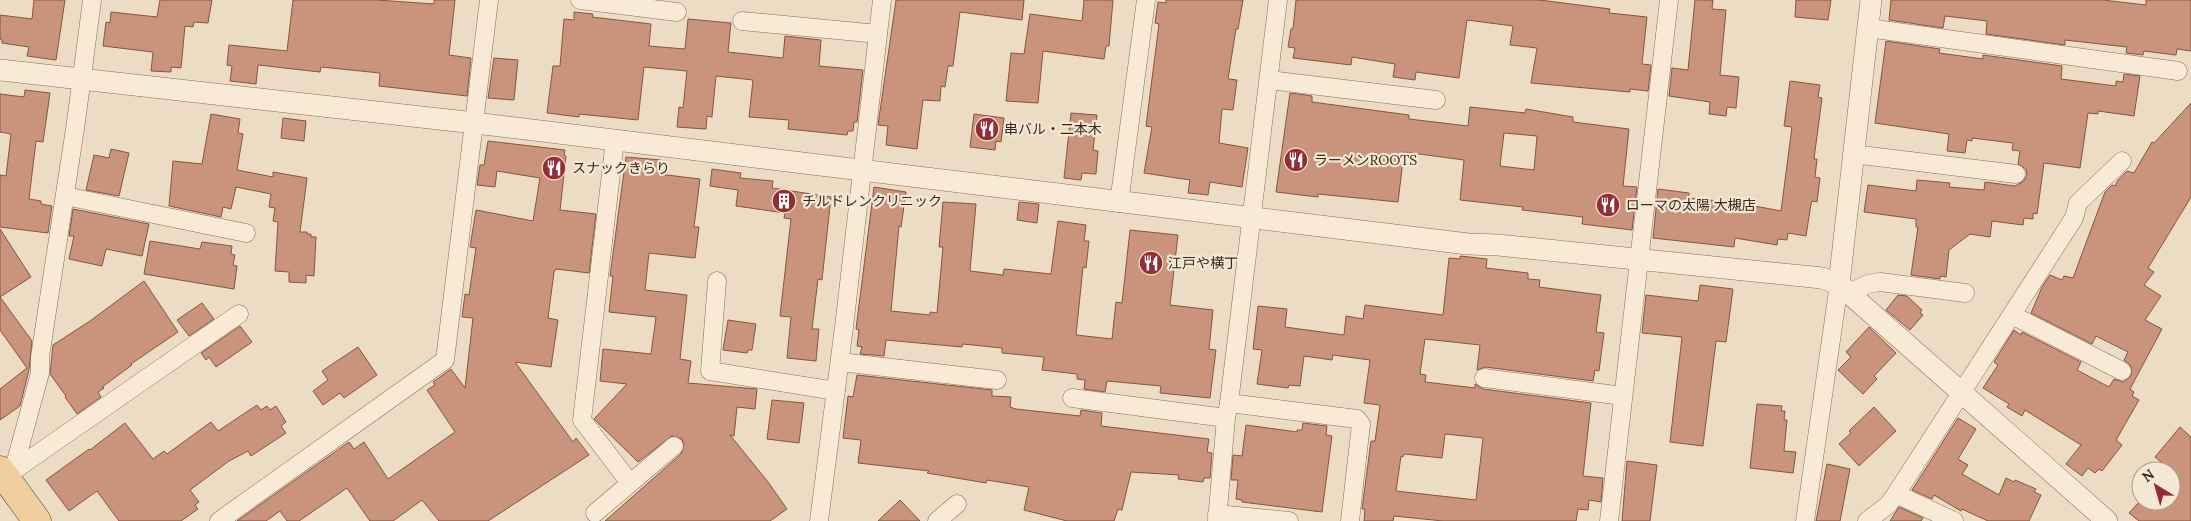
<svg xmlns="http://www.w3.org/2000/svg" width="2191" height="521" viewBox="0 0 2191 521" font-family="Lora,'Noto Sans JP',serif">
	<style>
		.building { fill: #ca937b; stroke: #855541; fill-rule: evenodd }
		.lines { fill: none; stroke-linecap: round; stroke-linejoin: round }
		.minor-casing { stroke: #876e5b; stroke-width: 19 }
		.tertiary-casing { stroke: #876e5b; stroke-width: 22 }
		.primary-casing { stroke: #543d2f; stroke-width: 29 }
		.minor { stroke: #f8ead7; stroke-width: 18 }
		.tertiary { stroke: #f8ead7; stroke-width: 21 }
		.primary { stroke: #efcd9d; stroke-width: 28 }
		.labels { text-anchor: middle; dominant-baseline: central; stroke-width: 4.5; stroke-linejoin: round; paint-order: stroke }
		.poi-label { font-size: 14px; fill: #37281e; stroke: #f4e7d3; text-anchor: start }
	</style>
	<rect width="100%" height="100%" fill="#eddcc4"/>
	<!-- building -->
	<g class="building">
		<path d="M34 0H65L56 60 27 56 29 47 2 43V40L0 39V15L32 19Z"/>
		<path d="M160 0H212L208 23 194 22 193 27 185 26 181 68 171 67V72L151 71 153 52 103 46 106 22 110 23 111 12 157 17Z"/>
		<path d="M293 0H377L434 4V0H455L449 55 471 58 467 96 379 86 380 73 321 67 320 72 258 65 256 84 230 81 232 66 227 65 229 45 287 51Z"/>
		<path d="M896 0H1024L1022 20 960 12 953 66H948L945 87 941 86 940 101 923 100 917 149 886 145 888 126 878 125Z"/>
		<path d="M1084 0H1113L1109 46H1106L1104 59 1043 51 1038 103 1006 101 1011 53 1024 54 1030 14 1082 21Z"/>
		<path d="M1166 0H1243L1238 29H1236L1228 79 1237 80 1233 110 1222 109 1219 143 1248 148 1242 187 1210 182 1208 195 1188 193 1190 180 1144 173 1152 127 1146 126 1159 24 1155 23 1158 2 1166 3Z"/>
		<path d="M1296 0H1540L1610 9 1609 13 1647 17 1642 64 1651 65 1648 91 1630 89V92L1531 83 1537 48 1510 45 1513 26 1467 20 1459 78 1416 72 1415 80 1393 77 1395 64 1352 57 1351 65 1293 58 1295 48 1288 47 1291 29H1293Z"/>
		<path d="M1695 0H1713L1712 9 1726 10 1720 75 1739 77 1736 108 1727 107 1726 116 1709 114 1710 102 1669 96 1672 68 1688 70Z"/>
		<path d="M1796 0H1831L1828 20 1795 17Z"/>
		<path d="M1891 0H2103L2146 5V0H2191V51L2177 49 2176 55 2144 51 2143 55 2126 53 2127 47 2065 40V45L1986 34 1987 21 1945 16 1943 28 1889 20Z"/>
		<path d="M574 12 593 14 592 17 651 24 649 46 685 49 688 19 731 23 728 52 783 58 785 36 821 40 819 66 863 70 857 122H854L853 131H848L847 135 788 129 789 120 749 117 753 80 716 76 712 117 707 116 706 129 677 127 679 107 683 108 687 71 644 67 638 120 579 114V117L547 113 553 66H560L564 19 574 20Z"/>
		<path d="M1886 41 1940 49 1939 53 1983 59V55L2062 66 2061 79 2116 86V81L2123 82 2124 74 2140 76 2134 116 2098 111V114L2088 113 2080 168 2044 163 2037 214 2033 213V219L2024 218 2023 225 1992 221 1990 237 1970 234 1949 250 1946 277 1940 276V279L1911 275 1918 227H1916V219L1864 212 1868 185 1916 191 1917 180 1950 183 1949 187 1984 190 1985 182 2015 186 2024 181 2027 175 2026 169 2018 164 2020 151 2012 150 2013 143 1972 138V141L1967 140 1965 153 1947 151 1949 134 1875 123Z"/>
		<path d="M494 58 518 60 514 100 488 98Z"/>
		<path d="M1790 81 1820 85 1818 97 1822 98 1814 159H1817L1815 177 1820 178 1817 202 1812 201 1811 204 1806 236 1788 233 1787 240 1778 239 1777 245 1735 238 1734 247 1653 238 1658 189 1689 193V198L1739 203 1781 211 1792 127 1784 126Z"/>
		<path d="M25 90 50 93 43 142 36 141 29 199 41 201V204L52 206 48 233 0 227V175L6 176 11 134 0 132V94L24 97Z"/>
		<path d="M1290 93 1312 96V102L1409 115V119L1468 126 1470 107 1525 113 1526 109 1573 117V122L1629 129 1623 186 1637 187 1632 230 1582 224 1583 217 1522 210 1523 207 1460 200 1464 160 1404 152 1398 202 1318 194V197L1276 192ZM1504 133 1537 136 1534 170 1500 166Z"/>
		<path d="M2191 103V197L2148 268 2154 272 2144 285 2161 296 2145 320 2162 329 2130 389 2134 392 2132 396 2139 400 2116 440 2122 445 2102 471 2099 469 2095 473 2088 468 2082 476 2066 464 2081 445 2025 410 2022 416 2007 407 2009 404 1983 388 1998 365 1994 362 2014 330 2021 335 2022 332 2081 362 2077 370 2109 387 2114 379 2123 382 2131 376V366L2124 360 2128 352 2096 336 2092 344 2031 313 2042 287 2050 275 2062 280 2064 276 2073 278 2105 192 2112 185 2115 186 2118 180 2127 171 2134 173 2152 142 2154 143Z"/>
		<path d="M1071 113 1097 115 1093 150 1098 151 1096 174 1082 173 1081 180 1064 178Z"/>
		<path d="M211 114 240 119 238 133 243 134 237 170 273 177V172L307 178 300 232H307V234H311V237H316L314 276 306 275V283L289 282V272L275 271 278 222 273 221 275 208 269 207 271 194 236 187 231 209 223 207 221 217 169 206 173 161 202 164Z"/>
		<path d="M974 114 1004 118 1001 142 996 141 995 150 970 147Z"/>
		<path d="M283 118 306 121 304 141 281 138Z"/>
		<path d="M488 141 565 150 564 155 566 156 560 210 596 214 589 273 556 269 554 272 548 318 558 320 551 367 515 362 573 442 576 438 589 455 488 521H439L422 500 393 521H370L347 488 299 521H287L280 511 266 521H237L349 442 354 449 364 442 388 479 455 432 427 390 435 385 433 382 451 369 465 388 473 318 462 317 465 294 469 295 476 248 470 247 476 210 533 221 540 178 497 171 495 187 477 185 480 165H484Z"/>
		<path d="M111 149 129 153 119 196 86 190 94 155 109 158Z"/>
		<path d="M626 157 661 160 659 174 700 179 694 227H699L695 258 649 253 645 290 687 295 680 359 691 361 688 383 757 389 755 409 737 407 734 436 730 435 768 482 787 509 770 521H605L681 454 684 445 682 439 672 436 638 462 594 419 627 384 600 381 603 349 651 354 656 317 609 312 613 276H610Z"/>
		<path d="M712 169 741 173 740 178 773 181 772 188 831 197 822 280 818 279 812 329H819L816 361 787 358 791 317 780 316 791 219 784 218 785 213 736 206 738 190 710 186Z"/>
		<path d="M874 187 906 192 901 227 899 226 891 311 930 315V312L937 313 943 247H939L943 202 976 204 970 271 1003 275 1004 269 1051 274 1058 221 1086 225 1084 241H1089L1086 268 1083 267 1076 335 1112 339 1116 302 1122 303 1130 230 1178 235 1170 305 1213 310 1209 349 1216 350 1210 398 1160 393 1161 386 1107 381 1105 392 1084 389 1085 380 1077 379V374L1042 370 1044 357 1002 353V348L963 344 962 347 886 340 884 356 860 354 862 347 857 346 859 330 856 329Z"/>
		<path d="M1019 202 1039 204 1037 223 1017 220Z"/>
		<path d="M73 209 149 224 142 256 106 249 102 266 69 259 74 236H69Z"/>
		<path d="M0 229 31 277 0 297 32 341 29 370 20 406 0 420V389L27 368 0 330Z"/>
		<path d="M150 241 200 249 202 242 232 246 231 254 235 255 233 265 237 266 234 289 144 274Z"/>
		<path d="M1460 256 1487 259 1486 268 1528 273V279L1540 280 1539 287 1601 295 1596 332 1604 333 1599 371 1595 370 1593 381 1485 367 1477 370 1480 345 1425 339 1420 374 1426 375 1425 382 1475 388V384L1483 389 1591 403 1583 476 1603 478 1601 502 1589 500 1588 510 1578 509 1576 521H1443L1394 516 1393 521H1364L1365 509H1362L1371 441H1375L1380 405 1364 403 1370 360 1333 355 1332 360 1304 356 1300 386 1289 385 1288 388 1257 384 1262 350 1253 349 1258 306 1287 309 1285 327 1344 335 1346 316 1363 319 1365 305 1443 315 1449 258 1460 259ZM1445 434 1483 438 1476 500 1396 491 1401 456 1403 457 1404 454 1442 458Z"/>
		<path d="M144 281 178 332 131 364 132 365 102 387 104 388 98 392 101 397 77 414 65 397 66 396 50 374 53 345 90 321Z"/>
		<path d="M1700 285 1733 289 1726 342 1716 341 1703 446 1670 442 1682 337 1642 333 1646 295 1698 301Z"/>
		<path d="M1898 295 1907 296 1922 310 1920 313 1923 315 1910 330 1886 310Z"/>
		<path d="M202 303 214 319 189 336 177 320Z"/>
		<path d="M728 320 756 324 752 350H748L747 353 723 350Z"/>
		<path d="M240 326 252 342 216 367 209 357 206 360 201 353Z"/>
		<path d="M1869 327 1896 353 1874 376 1877 379 1863 394 1838 370 1851 357 1846 352Z"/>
		<path d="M358 347 377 375 344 398 340 393 323 405 313 391 328 380 322 371Z"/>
		<path d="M857 375 992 390V396L1011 397 1010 407 1016 409 1080 416 1081 410 1102 413 1101 426 1209 439 1207 452 1212 453 1210 478H1204L1203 482 1178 479 1179 475 1131 472 1122 510 1118 509 1114 521H1067L1024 510 1029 487 987 480 986 483 927 473 929 471 858 463 861 440 843 438 848 396 853 397Z"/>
		<path d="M772 400 804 403 799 443 767 439Z"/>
		<path d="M1757 404 1782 406 1781 411H1785L1784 420H1787L1784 451 1796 452 1793 473 1750 468Z"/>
		<path d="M257 405 261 410 267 406 270 410 276 406 286 422 281 426 286 433 251 456 248 451 229 461 190 490 199 502 195 505 198 509 181 521H119L97 491 69 511 46 480 89 449 90 450 125 423 153 459 164 451 167 454 211 422 218 431Z"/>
		<path d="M1874 407 1896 431 1859 466 1839 444 1851 433 1849 431Z"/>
		<path d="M1958 418 1976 429 1958 459 1968 465 1962 474 1999 495 2006 478 2014 482 2015 480 2036 489 2034 492 2041 495 2029 521H1988L1962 509 1961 511 1934 495 1932 499 1912 490Z"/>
		<path d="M1303 423 1327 426 1326 435 1332 436 1322 512 1242 502V500L1236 499 1238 480H1231L1233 455 1242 456 1246 425 1297 432V430H1302Z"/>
		<path d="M2180 427 2191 437V521H2139L2129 513 2141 500 2171 501V471H2166L2168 468 2155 457Z"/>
		<path d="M1627 461 1657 465 1650 521H1622Z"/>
		<path d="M1827 464 1850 469 1840 521H1816Z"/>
		<path d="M900 500 920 521H878Z"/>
		<path d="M1899 507 1923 518 1921 521H1890Z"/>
	</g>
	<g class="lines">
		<!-- minor casing -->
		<g class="minor-casing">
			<g id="minor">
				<path d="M580 0 677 12"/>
				<path d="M742 21 878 34"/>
				<path d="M1868 28 2178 71"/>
				<path d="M1269 80 1436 100"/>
				<path d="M615 140 582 420 630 483"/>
				<path d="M1853 154 2016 174"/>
				<path d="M65 196 246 233"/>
				<path d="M1119 203 1146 0"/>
				<path d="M717 281 710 371 836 391"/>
				<path d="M1849 293 1868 284 1880 282 1965 293"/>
				<path d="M2012 315 2122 371"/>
				<path d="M840 362 997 380"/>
				<path d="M1484 378 1623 396"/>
				<path d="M1072 398 1226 418"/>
				<path d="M1229 403 1357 419 1361 424 1350 521"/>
				<path d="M10 473 239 314"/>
				<path d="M5 476 16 461 40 373V357L76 122 92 0"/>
				<path d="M1896 494 1954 521"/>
				<path d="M595 513 674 446"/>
				<path d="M1217 514 1289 521"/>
				<path d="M219 521 445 360 489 0"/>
				<path d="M819 521 844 327 882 0"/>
				<path d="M937 521 957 504"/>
				<path d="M1217 521 1226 418 1229 403 1278 0"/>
				<path d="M1609 521 1669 0"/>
				<path d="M1805 521 1839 284"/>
				<path d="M1867 521 1888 505 1896 494 2074 218 2078 203 2122 161"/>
			</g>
		</g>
		<!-- tertiary casing -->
		<g class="tertiary-casing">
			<g id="tertiary">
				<path d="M0 70 475 123 1468 244 1498 245 1822 278 1839 284 1852 296 2107 521"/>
				<path d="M1839 284 1871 0"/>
			</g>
		</g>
		<!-- primary casing -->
		<g class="primary-casing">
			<path id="primary" d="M0 470 37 521"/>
		</g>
		<!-- minor -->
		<use href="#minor" class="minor"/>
		<!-- tertiary -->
		<use href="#tertiary" class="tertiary"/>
		<!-- primary -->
		<use href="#primary" class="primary"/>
	</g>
	<!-- icons -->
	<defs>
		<g id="restaurant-disc" transform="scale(1.25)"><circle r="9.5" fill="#942d38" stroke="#f4e7d3"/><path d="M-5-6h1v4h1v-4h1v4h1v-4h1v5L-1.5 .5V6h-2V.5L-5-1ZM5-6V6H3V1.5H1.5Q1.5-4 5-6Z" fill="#fff"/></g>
		<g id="building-disc" transform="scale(1.25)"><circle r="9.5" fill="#942d38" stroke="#f4e7d3"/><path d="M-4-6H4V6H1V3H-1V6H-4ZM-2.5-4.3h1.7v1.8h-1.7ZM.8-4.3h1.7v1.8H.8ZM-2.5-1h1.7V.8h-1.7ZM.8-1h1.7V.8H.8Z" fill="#fff"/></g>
	</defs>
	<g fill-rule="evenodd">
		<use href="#restaurant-disc" x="987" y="129"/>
		<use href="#restaurant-disc" x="1296" y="160"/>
		<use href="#restaurant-disc" x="554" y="168"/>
		<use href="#building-disc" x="784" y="201"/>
		<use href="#restaurant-disc" x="1608" y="205"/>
		<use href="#restaurant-disc" x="1151" y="263"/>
	</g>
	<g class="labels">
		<!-- poi labels -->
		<g class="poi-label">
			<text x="1004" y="129">串バル・二本木</text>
			<text x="1314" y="160">ラーメンROOTS</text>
			<text x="572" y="168">スナックきらり</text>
			<text x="802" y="201">チルドレンクリニック</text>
			<text x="1626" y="205">ローマの太陽 大槻店</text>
			<text x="1168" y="263">江戸や横丁</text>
		</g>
	</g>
	<!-- north arrow -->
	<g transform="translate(2156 486) rotate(323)"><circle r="24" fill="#f4e7d3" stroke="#a89b8b"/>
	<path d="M0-4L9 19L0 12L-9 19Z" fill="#942d38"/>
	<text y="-8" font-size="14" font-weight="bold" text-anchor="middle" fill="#37281e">N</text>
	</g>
</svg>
